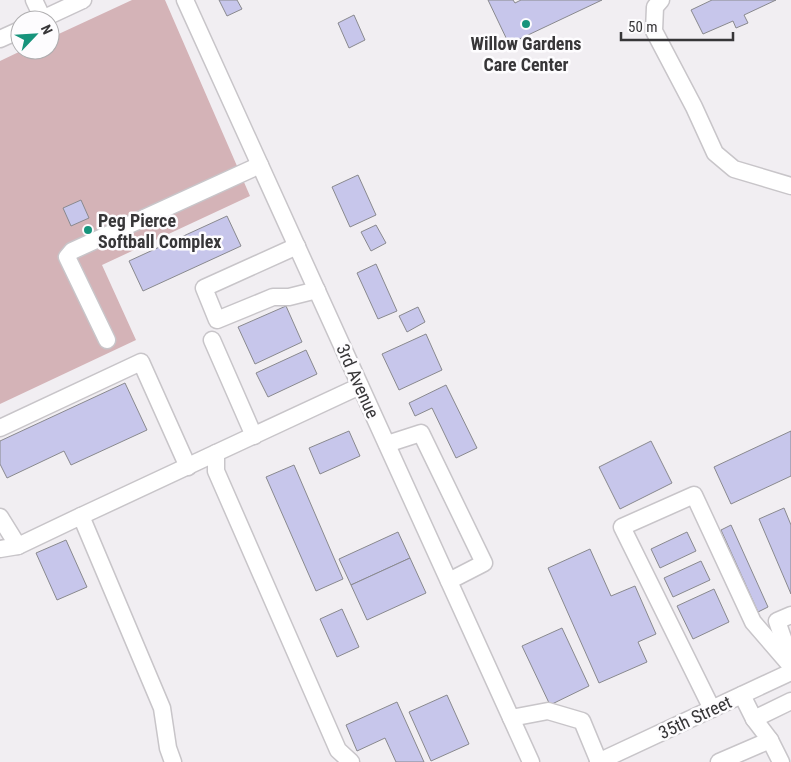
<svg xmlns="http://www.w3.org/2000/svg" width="791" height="762" viewBox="0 0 791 762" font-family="'Roboto Condensed',sans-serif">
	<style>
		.green { fill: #d4b3b7 }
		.building { fill: #c7c6eb; stroke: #89898e }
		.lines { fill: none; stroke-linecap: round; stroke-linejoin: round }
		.minor-casing { stroke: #c8c5c9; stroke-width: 19 }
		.minor { stroke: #fff; stroke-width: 16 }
		.poi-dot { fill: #17947c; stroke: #fdfcfe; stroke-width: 2 }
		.labels { text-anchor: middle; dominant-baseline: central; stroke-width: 5; stroke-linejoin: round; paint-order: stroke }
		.poi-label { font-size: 18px; font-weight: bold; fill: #373638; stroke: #fdfcfe }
		.street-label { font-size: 18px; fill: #373638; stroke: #fdfcfe }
	</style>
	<rect width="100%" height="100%" fill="#f1eef2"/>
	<!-- green -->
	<path class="green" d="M132 0H165L250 196 102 265 136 340 0 404V61L23 50H50V38Z"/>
	<!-- building -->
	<g class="building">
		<path d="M219 0H237L242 9 227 16Z"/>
		<path d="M488 0H513L515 3 521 0H602L509 44Z"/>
		<path d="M712 0H776L744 15 748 23 736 28 733 21 703 34 691 10Z"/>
		<path d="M354 15 365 40 349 48 338 23Z"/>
		<path d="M358 175 376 215 350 227 332 187Z"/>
		<path d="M81 200 89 218 71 226 63 208Z"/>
		<path d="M227 216 241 246 143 291 129 261Z"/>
		<path d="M376 225 386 243 371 251 361 232Z"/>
		<path d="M376 264 397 311 378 319 357 273Z"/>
		<path d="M286 306 302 342 255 364 238 327Z"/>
		<path d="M418 307 425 322 407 332 399 316Z"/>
		<path d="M426 334 442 370 399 390 382 354Z"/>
		<path d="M306 350 317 374 268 397 256 373Z"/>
		<path d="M125 383 147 430 71 465 64 451 7 478 0 464V441Z"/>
		<path d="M446 385 477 448 456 458 432 408 415 416 409 403Z"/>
		<path d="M349 431 360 456 320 474 309 448Z"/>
		<path d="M791 431V476L731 504 714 467Z"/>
		<path d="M651 441 672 483 620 509 599 467Z"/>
		<path d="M294 465 343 579 316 591 266 477Z"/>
		<path d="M784 508 791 525V594L759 519Z"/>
		<path d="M731 525 768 607 758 612 721 530Z"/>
		<path d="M398 532 410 558 351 585 339 559Z"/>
		<path d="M687 532 696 551 660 568 651 549Z"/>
		<path d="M66 540 87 587 57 600 36 553Z"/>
		<path d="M590 549 611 596 635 586 656 634 638 642 647 662 599 683 548 568Z"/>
		<path d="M410 558 426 593 367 620 351 585Z"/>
		<path d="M701 561 710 580 673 597 664 578Z"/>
		<path d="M714 589 729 622 693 639 677 606Z"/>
		<path d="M342 609 359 647 337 657 320 619Z"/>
		<path d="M562 628 589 686 550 705 522 646Z"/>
		<path d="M447 695 469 744 431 761 409 712Z"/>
		<path d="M397 702 424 762H396L385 738 357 751 346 725Z"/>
	</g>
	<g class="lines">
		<!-- minor casing -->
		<g class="minor-casing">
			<g id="minor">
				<path d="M34 0 43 19"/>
				<path d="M185 0 531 762"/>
				<path d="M661 0 655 7 654 31 694 107 715 153 734 169 791 186"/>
				<path d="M40 20 83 0"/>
				<path d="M0 39 20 30"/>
				<path d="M297 246 204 288 217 320 273 297H289L317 290"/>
				<path d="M107 340 67 257 72 251 260 165"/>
				<path d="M212 340 254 436"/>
				<path d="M0 428 141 362 188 467"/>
				<path d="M387 444 421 433 484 563 449 581"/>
				<path d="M81 516 216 453"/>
				<path d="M0 517 18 546"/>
				<path d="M0 549 18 546 81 516 162 708 168 748 173 762"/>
				<path d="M791 615 777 621 791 661"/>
				<path d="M712 709 622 527 694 495 753 622 791 666"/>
				<path d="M511 718 548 711 582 721 599 762"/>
				<path d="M754 719 791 701"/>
				<path d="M770 740 781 762"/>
				<path d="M351 762 338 750 216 471V453L360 386"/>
				<path d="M598 762 791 672"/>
				<path d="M719 762 770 740 754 719 742 695"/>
			</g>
		</g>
		<!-- minor -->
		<use href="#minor" class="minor"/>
	</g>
	<!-- markers -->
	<g class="poi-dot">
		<circle cx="526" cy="24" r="5"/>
		<circle cx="88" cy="230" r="5"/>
	</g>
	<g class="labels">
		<!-- poi labels -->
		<g class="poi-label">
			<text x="526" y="43">Willow Gardens<tspan x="526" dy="21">Care Center</tspan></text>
			<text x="98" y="220" text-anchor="start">Peg Pierce<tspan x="98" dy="21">Softball Complex</tspan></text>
		</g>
		<!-- street labels -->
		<g class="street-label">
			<text transform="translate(358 381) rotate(66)">3rd Avenue</text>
			<text transform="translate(695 717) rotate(-25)">35th Street</text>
		</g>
	</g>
	<!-- north arrow -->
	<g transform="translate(35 35) rotate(65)"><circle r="24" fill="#fdfcfe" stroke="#aeadaf"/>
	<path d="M0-4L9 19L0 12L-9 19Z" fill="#17947c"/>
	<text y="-8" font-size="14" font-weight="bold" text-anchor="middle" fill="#373638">N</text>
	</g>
	<!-- scale -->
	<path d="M621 32v8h112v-8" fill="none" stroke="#373638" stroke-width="2.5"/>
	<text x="628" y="32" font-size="15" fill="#373638" stroke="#fdfcfe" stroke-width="4" paint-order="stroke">50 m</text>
</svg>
